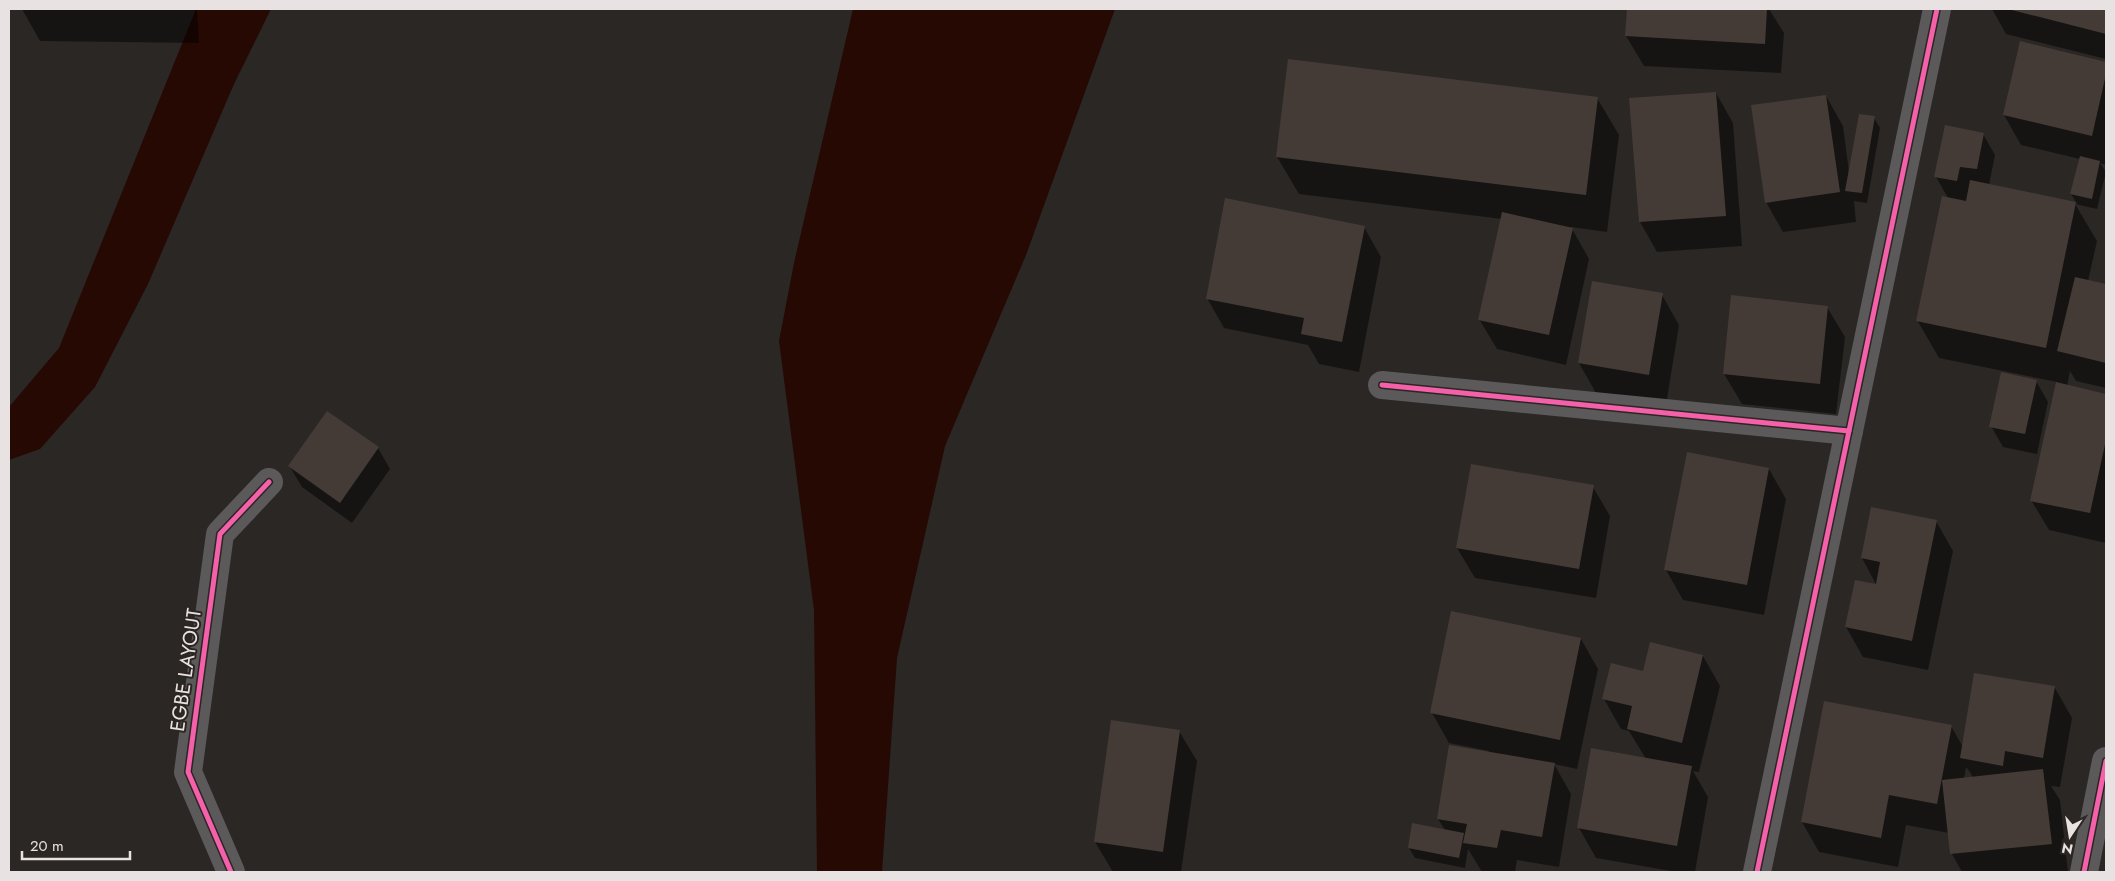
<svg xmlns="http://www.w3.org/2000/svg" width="2115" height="881" viewBox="0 0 2115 881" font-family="Jost,sans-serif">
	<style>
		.water { fill: #260903 }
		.shadow { fill: #0007; fill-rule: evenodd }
		.building { fill: #453b36 }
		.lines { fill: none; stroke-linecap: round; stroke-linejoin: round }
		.minor { stroke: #5b5959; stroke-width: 28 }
		.cycleway-casing { stroke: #2c2623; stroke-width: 8 }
		.cycleway { stroke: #f560ab; stroke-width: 5 }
		.labels { text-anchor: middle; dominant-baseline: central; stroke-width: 4; stroke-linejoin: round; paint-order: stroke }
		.street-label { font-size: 20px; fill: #e8e3e2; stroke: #2c2623 }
	</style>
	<rect width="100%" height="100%" fill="#2a2725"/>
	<!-- water -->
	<g class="water">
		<path d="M196 9H271L234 84 148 284 95 387 40 449 9 460V407L59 348Z"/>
		<path d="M853 9H1115L1026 255 945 446 897 658 882 872H817L814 610 779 341 794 263Z"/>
	</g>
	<!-- shadow -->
	<g class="shadow">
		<path d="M22 9H197L199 43 40 41Z"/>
		<path d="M1628 9H1769L1784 33 1781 73 1644 66 1626 36Z"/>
		<path d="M1992 9H2106V59L2006 34Z"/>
		<path d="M2021 43 2106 63V165L2100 163 2106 172 2097 209 2075 204 2097 241 2088 281 2106 286V388L2076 381 2070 371 2067 386 2106 395V543L2049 530 2031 500 2057 382 1939 358 1917 320 1948 198 1936 177 1983 134 1995 155 1989 185 2077 204 2071 194 2080 159 2021 145 2004 115Z"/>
		<path d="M1716 93 1733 123 1742 246 1657 252 1640 222 1631 99Z"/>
		<path d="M1826 96 1843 126 1849 172 1874 118 1880 128 1867 203 1854 201 1856 222 1783 232 1766 202Z"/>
		<path d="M1597 98 1619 135 1607 232 1571 227 1589 259 1566 365 1497 349 1479 319 1502 219 1299 194 1277 157Z"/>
		<path d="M1364 227 1381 257 1359 372 1319 364 1308 345 1224 328 1207 298Z"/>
		<path d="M1662 295 1679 325 1666 405 1596 393 1579 363Z"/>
		<path d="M1827 307 1845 337 1836 414 1742 404 1724 374Z"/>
		<path d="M2036 381 2048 402 2037 454 2003 447 1991 426Z"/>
		<path d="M328 413 378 448 390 469 352 523 302 487 290 467Z"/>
		<path d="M1769 469 1786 499 1764 615 1683 600 1666 570Z"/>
		<path d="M1593 487 1610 516 1596 598 1475 578 1457 548Z"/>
		<path d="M1936 521 1953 551 1928 670 1863 657 1846 627 1877 586 1862 558Z"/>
		<path d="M1581 639 1598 669 1577 769 1554 764 1571 794 1559 867 1517 860 1515 872H1482L1468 849 1465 868 1415 858 1409 848 1445 830 1438 819 1489 751 1449 743 1432 713Z"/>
		<path d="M1703 656 1720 686 1699 772 1693 771 1708 797 1695 872H1677L1596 858 1579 828 1646 759 1629 731 1621 729 1604 699 1644 672Z"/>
		<path d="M2055 688 2072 718 2060 787 2051 786 2060 800 2068 872H1962L1952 854 1949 833 1906 825 1898 867 1819 852 1802 822 1825 702 1951 726 1963 747ZM1966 767 1970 772 1973 778 1964 779Z"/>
		<path d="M1179 731 1197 761 1181 872H1113L1095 842Z"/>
	</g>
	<!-- building -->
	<g class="building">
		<path d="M1627 9H1767L1765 44 1625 36Z"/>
		<path d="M2008 9H2106V34Z"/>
		<path d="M2020 41 2106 62V74L2092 136 2003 115Z"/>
		<path d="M1288 59 1598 97 1586 195 1276 157Z"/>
		<path d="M1716 92 1726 216 1639 222 1629 98Z"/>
		<path d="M1826 95 1840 192 1765 203 1751 105Z"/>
		<path d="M1859 114 1875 116 1862 193 1845 191Z"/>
		<path d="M1945 125 1984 133 1977 169 1960 167 1957 181 1934 177Z"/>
		<path d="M2080 156 2100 161 2092 199 2070 194Z"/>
		<path d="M1970 180 2076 202 2046 348 1916 321 1942 196 1966 201Z"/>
		<path d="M1225 198 1365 226 1342 342 1301 334 1304 318 1206 299Z"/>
		<path d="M1502 212 1573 228 1549 335 1478 320Z"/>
		<path d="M2075 277 2106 284V363L2057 351Z"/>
		<path d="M1592 281 1663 293 1649 375 1578 363Z"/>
		<path d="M1731 295 1828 306 1820 384 1723 374Z"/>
		<path d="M2001 372 2037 380 2025 434 1989 427Z"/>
		<path d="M2056 382 2106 394V440L2090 513 2030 501Z"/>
		<path d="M327 411 379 447 340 503 288 466Z"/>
		<path d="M1687 452 1769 468 1747 585 1664 570Z"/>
		<path d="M1471 464 1594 485 1579 569 1456 548Z"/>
		<path d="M1871 507 1937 520 1912 641 1845 627 1855 580 1876 584 1880 562 1861 558Z"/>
		<path d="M1451 611 1581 638 1560 740 1430 713Z"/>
		<path d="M1650 642 1703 655 1682 743 1627 729 1632 706 1602 699 1611 663 1643 671Z"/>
		<path d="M1974 673 2055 686 2043 758 2005 751 2003 766 1960 758Z"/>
		<path d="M1824 701 1952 725 1937 804 1889 795 1881 838 1801 822Z"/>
		<path d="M1111 720 1180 730 1163 852 1094 842Z"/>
		<path d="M1449 745 1555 763 1542 837 1501 830 1497 848 1463 843 1467 824 1437 819Z"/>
		<path d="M1591 748 1692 766 1677 846 1577 828Z"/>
		<path d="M2043 769 2052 844 1950 854 1942 780Z"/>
		<path d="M1412 823 1464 833 1459 858 1408 848Z"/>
	</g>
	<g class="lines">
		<!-- minor -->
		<g class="minor">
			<path d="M1382 385 1849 431"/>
			<path d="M231 872 188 772 220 534 269 482"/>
			<path d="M1757 872 1937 9"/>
			<path d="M2084 872 2106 761"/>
		</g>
		<!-- cycleway casing -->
		<g class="cycleway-casing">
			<g id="cycleway">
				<path d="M1382 385 1849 431"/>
				<path d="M231 872 188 772 220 534 269 482"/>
				<path d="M1757 872 1937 9"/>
				<path d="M2084 872 2106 761"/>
			</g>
		</g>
		<!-- cycleway -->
		<use href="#cycleway" class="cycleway"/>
	</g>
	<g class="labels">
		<!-- street labels -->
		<g class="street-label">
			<text transform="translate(186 670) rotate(-82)">EGBE LAYOUT</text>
		</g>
	</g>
	<!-- border -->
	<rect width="2115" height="881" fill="none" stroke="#e8e3e2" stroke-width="20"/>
	<!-- north arrow -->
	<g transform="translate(2070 836) rotate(192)" stroke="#2c2623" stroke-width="4" paint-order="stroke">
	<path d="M0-4L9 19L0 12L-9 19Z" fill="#e8e3e2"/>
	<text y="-8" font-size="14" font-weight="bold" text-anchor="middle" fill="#e8e3e2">N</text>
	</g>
	<!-- scale -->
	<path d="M22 851v8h108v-8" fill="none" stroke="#e8e3e2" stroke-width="2.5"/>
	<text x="30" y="851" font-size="15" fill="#e8e3e2" stroke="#2c2623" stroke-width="4" paint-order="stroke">20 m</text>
</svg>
